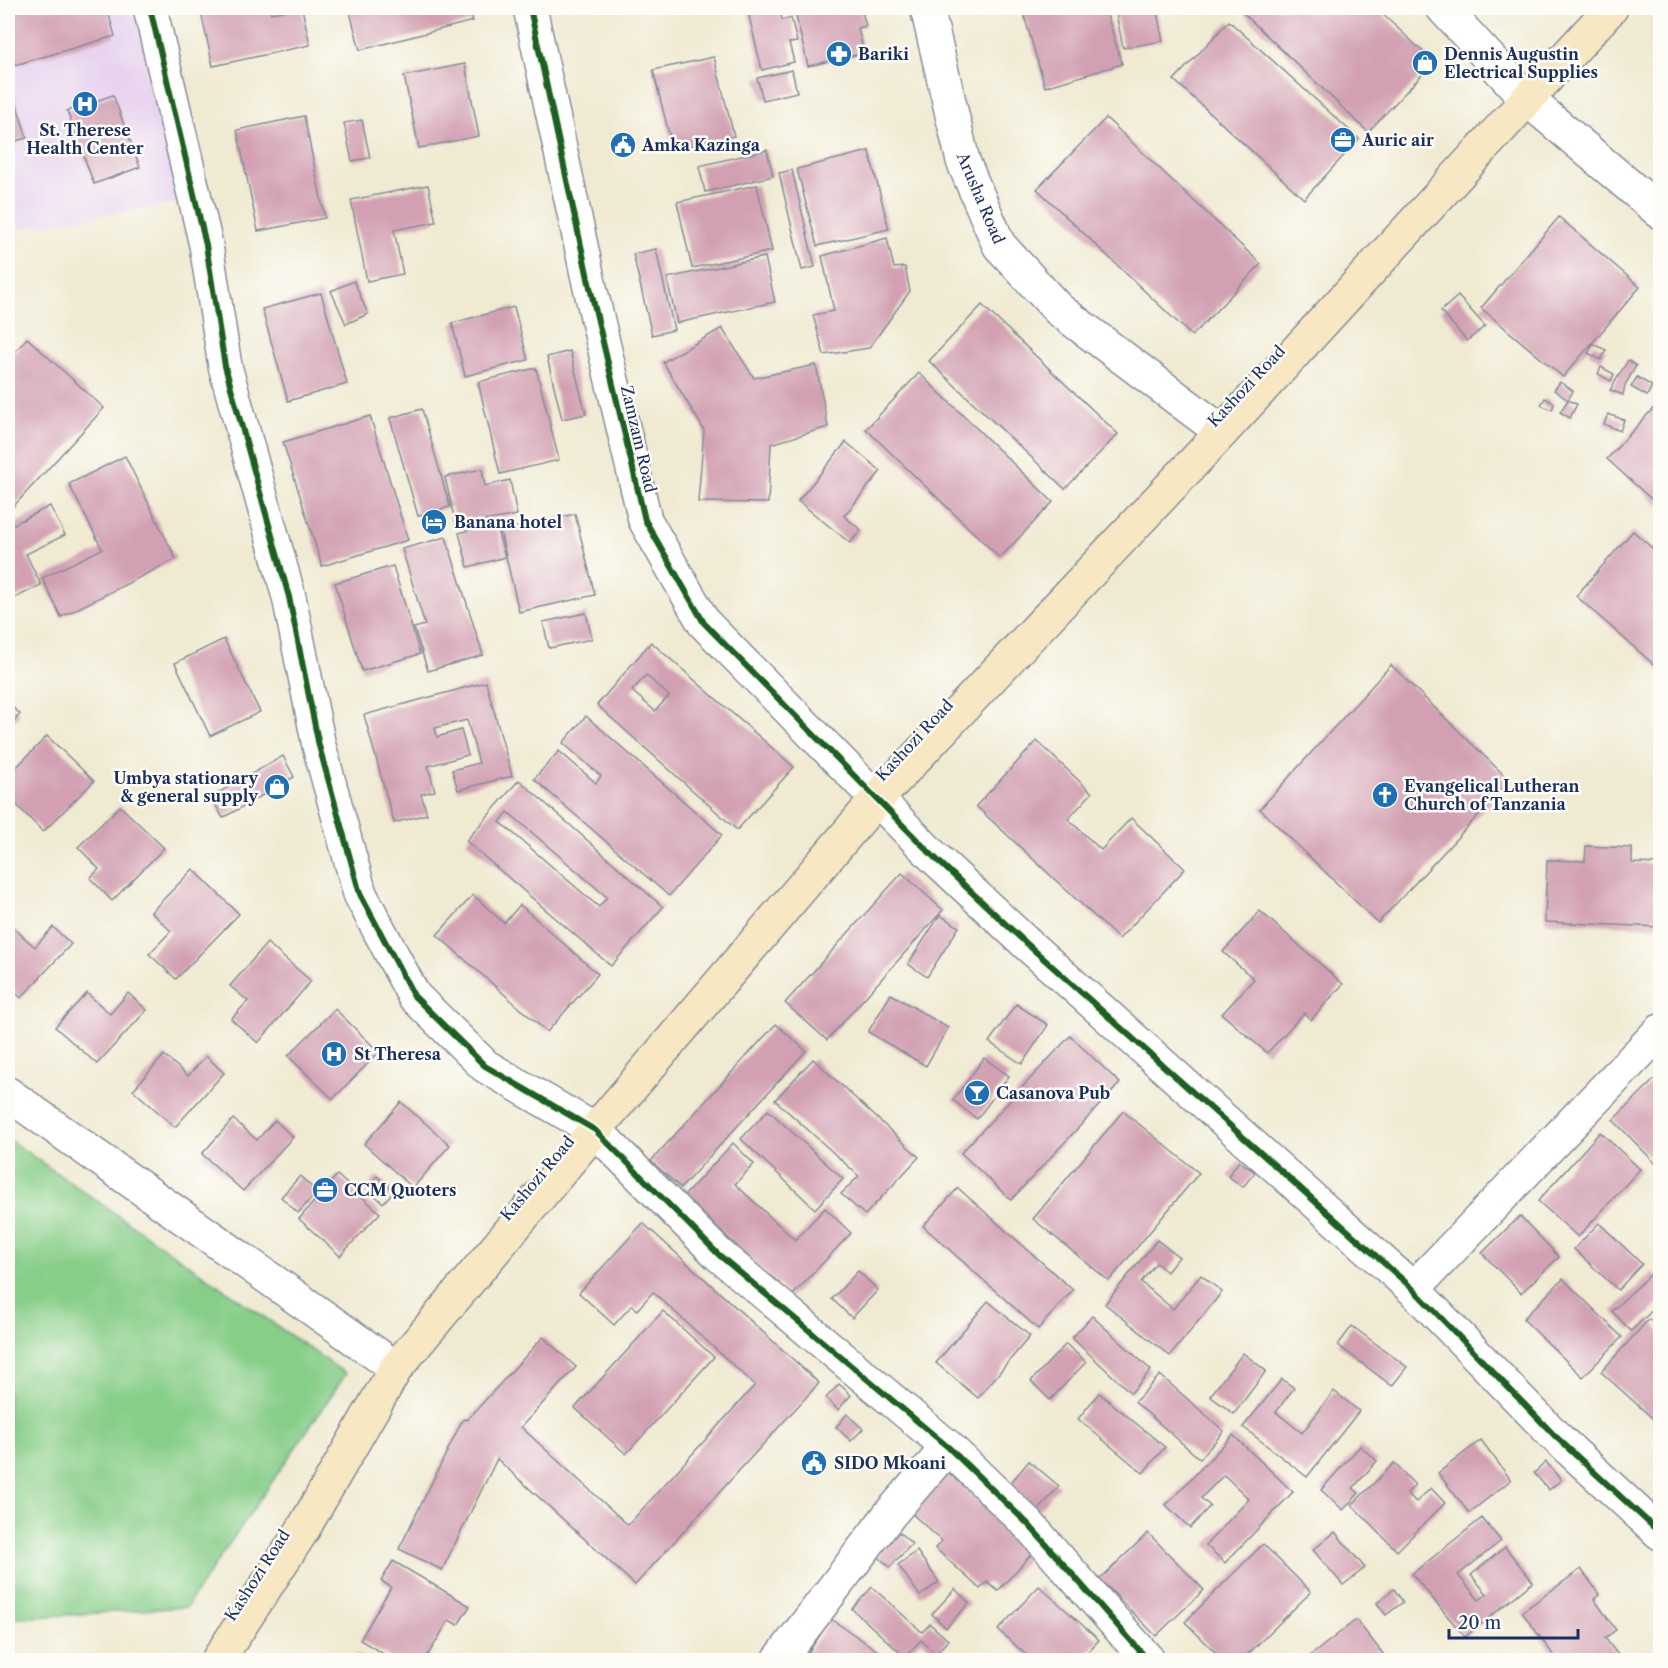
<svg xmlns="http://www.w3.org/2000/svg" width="1668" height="1668" viewBox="0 0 1668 1668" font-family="'Libre Caslon Text',serif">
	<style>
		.built { fill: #e7d2ef }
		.green { fill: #87ce88; stroke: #517e73; stroke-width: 1.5 }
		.building { fill: #d2a0b2; fill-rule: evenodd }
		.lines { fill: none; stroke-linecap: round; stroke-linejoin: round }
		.street-casing { stroke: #868c98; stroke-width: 36 }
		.secondary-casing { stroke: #868c98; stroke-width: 36 }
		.street { stroke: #fff; stroke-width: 33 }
		.secondary { stroke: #f7e8c3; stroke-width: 33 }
		.cycleway-casing { stroke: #fdfcf7; stroke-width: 10 }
		.cycleway { stroke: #1b5e20; stroke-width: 6 }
		.labels { text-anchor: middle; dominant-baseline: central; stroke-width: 5; stroke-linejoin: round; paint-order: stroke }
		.poi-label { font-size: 16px; font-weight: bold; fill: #1b2f5e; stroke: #fdfcf7; text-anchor: start }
		.street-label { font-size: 16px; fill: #1b2f5e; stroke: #fdfcf7 }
	</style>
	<rect width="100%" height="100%" fill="#fdfcf7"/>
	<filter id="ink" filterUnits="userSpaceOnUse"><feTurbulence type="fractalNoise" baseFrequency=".0167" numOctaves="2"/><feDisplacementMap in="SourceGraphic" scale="12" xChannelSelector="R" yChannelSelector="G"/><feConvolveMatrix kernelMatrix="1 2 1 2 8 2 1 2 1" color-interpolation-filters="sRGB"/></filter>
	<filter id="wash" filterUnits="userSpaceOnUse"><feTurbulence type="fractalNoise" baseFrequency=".008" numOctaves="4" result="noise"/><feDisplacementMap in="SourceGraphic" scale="24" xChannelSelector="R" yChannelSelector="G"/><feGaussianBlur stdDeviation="1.35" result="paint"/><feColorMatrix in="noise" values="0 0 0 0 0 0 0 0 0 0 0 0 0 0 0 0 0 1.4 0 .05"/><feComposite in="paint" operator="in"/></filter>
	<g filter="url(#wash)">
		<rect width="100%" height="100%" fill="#f0ead2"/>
		<!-- built -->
		<path class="built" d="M8 8H138L188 201 8 231Z"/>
		<!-- green -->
		<path class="green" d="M8 1139 346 1374 186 1607 8 1619Z"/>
		<g id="blocks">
			<!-- building -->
			<g class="building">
				<path d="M8 8H107L115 36 15 65 8 41Z"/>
				<path d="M200 8H270L271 13 302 8 310 45 213 66Z"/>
				<path d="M349 8H469L473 21 360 50Z"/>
				<path d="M747 8H779L782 20 791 18 797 42 789 43 794 62 762 70Z"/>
				<path d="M794 8H861L866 26 858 28 864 53 808 66Z"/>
				<path d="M1022 8H1105L1122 64 1045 87Z"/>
				<path d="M1115 8H1156L1163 41 1123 48Z"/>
				<path d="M1241 8H1376L1434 62 1368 132 1239 9Z"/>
				<path d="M1229 21 1359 139 1304 199 1174 80Z"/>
				<path d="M714 57 734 136 673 150 653 70Z"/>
				<path d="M465 64 479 136 419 148 404 76Z"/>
				<path d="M792 70 797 92 763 100 757 78Z"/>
				<path d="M8 76 27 138 8 143Z"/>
				<path d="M113 95 140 167 94 184 67 111Z"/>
				<path d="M304 116 325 218 258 231 237 130Z"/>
				<path d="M1106 118 1261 264 1192 336 1037 189Z"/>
				<path d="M362 120 370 158 352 161 344 123Z"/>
				<path d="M767 150 773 176 705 192 699 166Z"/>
				<path d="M869 151 889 229 817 246 797 169Z"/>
				<path d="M792 170 815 267 802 270 779 173Z"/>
				<path d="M428 185 436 222 394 230 403 274 367 281 351 200Z"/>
				<path d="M757 185 772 251 692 268 677 202Z"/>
				<path d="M1559 217 1640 287 1563 377 1481 308Z"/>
				<path d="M887 238 894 268 905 267 910 291 869 348 824 355 813 315 834 311 822 256Z"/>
				<path d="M656 249 674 330 652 335 633 254Z"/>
				<path d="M765 257 775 302 677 323 667 278Z"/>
				<path d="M354 281 368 314 346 324 331 291Z"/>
				<path d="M321 293 347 384 288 401 262 309Z"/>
				<path d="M1458 296 1485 326 1467 341 1441 311Z"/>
				<path d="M982 305 1118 434 1065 489 929 361Z"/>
				<path d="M514 307 528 360 465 376 452 323Z"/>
				<path d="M722 328 754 378 816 365 828 427 771 444 768 503 698 502 704 430 663 362Z"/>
				<path d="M27 338 104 408 12 508 8 504V360Z"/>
				<path d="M1593 344 1606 350 1601 360 1588 353Z"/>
				<path d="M570 351 586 414 562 419 547 357Z"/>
				<path d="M1628 360 1636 366 1625 385 1623 395 1610 390Z"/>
				<path d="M1601 367 1614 374 1611 381 1598 374Z"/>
				<path d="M536 368 559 460 500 474 478 382Z"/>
				<path d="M919 373 1053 502 1000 558 866 429Z"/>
				<path d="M1637 377 1652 386 1647 396 1631 387Z"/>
				<path d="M1560 382 1573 391 1568 400 1554 390Z"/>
				<path d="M1545 398 1554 403 1552 410 1541 405Z"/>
				<path d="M1568 400 1577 404 1570 418 1560 412Z"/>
				<path d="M1660 401V507L1607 459Z"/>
				<path d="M422 409 450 507 418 516 390 418Z"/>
				<path d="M1608 414 1624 420 1620 431 1604 424Z"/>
				<path d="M370 416 408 540 322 566 283 442Z"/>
				<path d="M846 442 881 471 844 516 861 530 850 543 798 501Z"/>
				<path d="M125 456 176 559 61 617 42 578 102 549 69 484Z"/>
				<path d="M482 469 485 486 510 480 517 515 456 526 445 477Z"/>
				<path d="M50 506 65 535 26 554 41 585 9 601 8 527Z"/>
				<path d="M575 514 595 595 519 612 500 531Z"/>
				<path d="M495 523 505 557 468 567 459 533Z"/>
				<path d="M1633 531 1660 555V670L1576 596Z"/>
				<path d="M446 537 483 655 428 671 414 628 425 625 402 549Z"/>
				<path d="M393 566 420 654 362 671 335 583Z"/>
				<path d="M586 613 592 639 549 648 543 622Z"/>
				<path d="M224 639 260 712 210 736 175 663Z"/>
				<path d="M651 642 794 767 737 830 597 705ZM646 675 669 696 655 711 632 691Z"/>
				<path d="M1391 665 1510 781 1378 923 1260 809Z"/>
				<path d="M486 682 512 776 458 790 452 770 479 763 467 720 435 728 437 737 461 730 468 755 428 766 435 791 421 794 427 814 394 823 364 715Z"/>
				<path d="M8 703 20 714 8 729Z"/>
				<path d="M586 716 722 835 669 896 534 779 559 751 596 783 601 776 563 743Z"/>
				<path d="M47 736 94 781 43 832 8 796V776Z"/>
				<path d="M1037 741 1092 793 1068 819 1101 850 1131 818 1185 869 1119 939 976 806Z"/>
				<path d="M283 756 294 777 223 818 211 797Z"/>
				<path d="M519 780 663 907 611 966 466 841ZM508 812 607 897 599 907 500 822Z"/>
				<path d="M120 806 164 848 112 901 90 878 99 869 78 847Z"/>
				<path d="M1586 846 1632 848V863L1660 864V927L1545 922 1547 860 1585 861Z"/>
				<path d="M193 869 239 914 176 979 149 954 171 931 151 912Z"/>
				<path d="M902 873 943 910 827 1040 785 1003Z"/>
				<path d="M473 895 504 923 520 905 598 974 547 1032 437 935Z"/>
				<path d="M1260 911 1343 984 1311 1020 1304 1013 1267 1053 1222 1014 1254 979 1223 952Z"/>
				<path d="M940 915 959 927 927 977 908 964Z"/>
				<path d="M11 926 35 947 53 927 71 944 21 998 8 985V930Z"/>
				<path d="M267 943 311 981 258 1043 231 1019 248 1001 230 986Z"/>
				<path d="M87 993 110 1014 128 993 147 1010 97 1064 55 1027Z"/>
				<path d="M891 994 948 1028 926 1066 868 1032Z"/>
				<path d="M1016 1004 1048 1025 1022 1064 989 1042Z"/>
				<path d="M335 1009 379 1052 333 1099 288 1056Z"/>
				<path d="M776 1024 806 1051 681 1188 651 1161Z"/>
				<path d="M1070 1036 1120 1083 1011 1200 961 1153Z"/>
				<path d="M164 1055 188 1076 206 1056 224 1073 175 1127 133 1090Z"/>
				<path d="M984 1058 1009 1076 977 1119 953 1100Z"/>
				<path d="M813 1059 919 1157 865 1215 841 1194 859 1176 775 1100Z"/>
				<path d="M1660 1074V1168L1613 1120Z"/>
				<path d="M401 1102 450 1145 413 1188 364 1144Z"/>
				<path d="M768 1110 843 1179 815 1209 741 1139Z"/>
				<path d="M1123 1111 1199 1173 1109 1281 1033 1219Z"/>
				<path d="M233 1119 257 1140 275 1120 293 1137 243 1191 202 1154Z"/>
				<path d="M1600 1132 1640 1169 1578 1237 1538 1201Z"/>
				<path d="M733 1143 754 1164 735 1184 795 1240 825 1208 851 1233 791 1297 684 1196Z"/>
				<path d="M1239 1161 1255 1172 1243 1187 1228 1176Z"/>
				<path d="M337 1175 380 1213 340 1256 299 1219Z"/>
				<path d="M300 1176 317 1192 298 1213 281 1197Z"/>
				<path d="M377 1176 394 1191 383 1203 367 1188Z"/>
				<path d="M958 1188 1073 1290 1038 1329 923 1226Z"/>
				<path d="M1520 1216 1559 1257 1521 1293 1482 1253Z"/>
				<path d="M643 1223 819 1383 635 1585 497 1459 442 1570 399 1549 463 1419 467 1420 543 1337 576 1367 521 1427 628 1525 755 1385 653 1292 637 1310 632 1305 614 1325 579 1293Z"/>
				<path d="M1599 1223 1642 1264 1618 1290 1574 1249Z"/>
				<path d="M1157 1240 1179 1257 1167 1272 1156 1263 1141 1282 1173 1309 1201 1275 1222 1292 1170 1356 1105 1304Z"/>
				<path d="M858 1271 878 1290 852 1318 832 1299Z"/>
				<path d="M1653 1272 1660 1279V1303L1631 1331 1612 1311Z"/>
				<path d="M1563 1279 1622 1337 1583 1377 1523 1319Z"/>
				<path d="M988 1301 1030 1336 978 1398 936 1363Z"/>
				<path d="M663 1311 714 1357 626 1454 575 1408Z"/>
				<path d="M1092 1316 1151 1370 1131 1393 1072 1338Z"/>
				<path d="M1649 1319 1660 1330V1425L1601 1372Z"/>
				<path d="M1352 1326 1407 1367 1392 1386 1338 1345Z"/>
				<path d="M1066 1344 1086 1362 1050 1400 1031 1381Z"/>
				<path d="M1243 1353 1266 1371 1234 1414 1210 1396Z"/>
				<path d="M1160 1375 1224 1431 1200 1459 1135 1402Z"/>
				<path d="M1282 1379 1294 1388 1276 1412 1302 1433 1334 1391 1359 1411 1307 1477 1243 1427Z"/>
				<path d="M839 1384 851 1395 838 1410 826 1398Z"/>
				<path d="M1099 1393 1165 1447 1143 1473 1078 1419Z"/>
				<path d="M847 1414 863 1429 851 1441 836 1427Z"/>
				<path d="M1233 1435 1293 1492 1225 1563 1206 1545 1249 1499 1224 1475 1201 1498 1210 1506 1190 1528 1166 1505Z"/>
				<path d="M1481 1440 1511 1480 1469 1513 1438 1473Z"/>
				<path d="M1360 1446 1377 1461 1353 1488 1359 1493 1343 1510 1321 1490Z"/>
				<path d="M1029 1461 1059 1486 1038 1511 1008 1486Z"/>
				<path d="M1546 1462 1561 1480 1549 1490 1534 1473Z"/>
				<path d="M1394 1463 1415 1485 1407 1493 1416 1502 1431 1488 1445 1503 1397 1551 1352 1505Z"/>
				<path d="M946 1470 1035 1550 998 1591 987 1582 980 1589 935 1548 942 1541 909 1511Z"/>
				<path d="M1482 1518 1501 1541 1458 1575 1479 1600 1487 1594 1471 1575 1505 1547 1533 1582 1465 1637 1412 1574Z"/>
				<path d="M899 1532 912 1544 890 1567 877 1556Z"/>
				<path d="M1335 1532 1365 1568 1343 1585 1313 1550Z"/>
				<path d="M1148 1533 1204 1590 1156 1636 1100 1579Z"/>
				<path d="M1263 1544 1311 1592 1242 1660H1223L1185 1622Z"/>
				<path d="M917 1551 939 1582 920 1596 898 1565Z"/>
				<path d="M393 1561 470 1606 458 1625 449 1620 425 1660H394L360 1640 391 1587 381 1581Z"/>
				<path d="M1581 1569 1600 1595 1594 1599 1616 1630 1605 1638 1622 1660H1557L1522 1612Z"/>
				<path d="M1039 1586 1099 1640 1080 1660H1032L998 1630Z"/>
				<path d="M872 1587 922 1632 930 1624 948 1640 936 1654 921 1640 905 1657 852 1609Z"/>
				<path d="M955 1589 969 1603 946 1628 932 1614Z"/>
				<path d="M1394 1589 1403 1602 1386 1615 1377 1603Z"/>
				<path d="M831 1619 891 1660H803Z"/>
				<path d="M1356 1620 1388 1660H1305Z"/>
				<path d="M1660 1648V1660H1651Z"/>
				<path d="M356 1654 372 1660H354Z"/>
			</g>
		</g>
	</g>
	<g filter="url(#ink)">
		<use href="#blocks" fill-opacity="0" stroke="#868c98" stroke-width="1.5"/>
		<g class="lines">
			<!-- street casing -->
			<g class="street-casing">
				<g id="street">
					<path d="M150 8 206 245 225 366 289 597 319 746 360 894 414 996 485 1066 595 1130 719 1255 948 1447 1028 1524 1148 1660"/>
					<path d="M530 8 589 283 645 520 704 623 934 857 1026 943 1413 1289 1555 1436 1660 1533"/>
					<path d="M927 8 963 161 999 245 1058 309 1222 432"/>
					<path d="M1443 8 1528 100 1660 212"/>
					<path d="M8 1094 396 1368"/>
					<path d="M1413 1289 1660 1031"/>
					<path d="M779 1660 890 1514 948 1447"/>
				</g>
			</g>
			<!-- secondary casing -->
			<g class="secondary-casing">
				<path id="secondary" d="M218 1660 302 1531 396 1368 595 1130 877 799 1222 432 1611 8"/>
			</g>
			<!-- street -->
			<use href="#street" class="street"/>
			<!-- secondary -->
			<use href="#secondary" class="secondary"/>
			<!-- cycleway casing -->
			<g class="cycleway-casing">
				<g id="cycleway">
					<path d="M150 8 206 245 225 366 289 597 319 746 360 894 414 996 485 1066 595 1130 719 1255 948 1447 1028 1524 1148 1660"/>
					<path d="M530 8 589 283 645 520 704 623 934 857 1026 943 1413 1289 1555 1436 1660 1533"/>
				</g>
			</g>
			<!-- cycleway -->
			<use href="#cycleway" class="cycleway"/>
		</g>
	</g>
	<!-- icons -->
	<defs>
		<g id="pharmacy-disc" transform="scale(1.35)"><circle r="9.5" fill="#1f6fb2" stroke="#fdfcf7"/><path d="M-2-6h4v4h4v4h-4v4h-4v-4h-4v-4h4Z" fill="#fff"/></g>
		<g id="shop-disc" transform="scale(1.35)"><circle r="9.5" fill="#1f6fb2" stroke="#fdfcf7"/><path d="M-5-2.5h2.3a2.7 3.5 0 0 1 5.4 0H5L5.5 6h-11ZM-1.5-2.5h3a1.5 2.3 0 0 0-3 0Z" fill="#fff"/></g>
		<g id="hospital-disc" transform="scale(1.35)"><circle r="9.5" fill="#1f6fb2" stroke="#fdfcf7"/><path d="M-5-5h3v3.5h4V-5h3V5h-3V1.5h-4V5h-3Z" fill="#fff"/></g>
		<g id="office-disc" transform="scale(1.35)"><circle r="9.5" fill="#1f6fb2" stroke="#fdfcf7"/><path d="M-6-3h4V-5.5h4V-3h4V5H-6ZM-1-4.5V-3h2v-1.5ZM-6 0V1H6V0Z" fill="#fff"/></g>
		<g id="civic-disc" transform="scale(1.35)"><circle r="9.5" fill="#1f6fb2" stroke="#fdfcf7"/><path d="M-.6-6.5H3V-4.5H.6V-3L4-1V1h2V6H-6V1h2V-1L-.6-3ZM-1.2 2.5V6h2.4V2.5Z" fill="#fff"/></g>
		<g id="hotel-disc" transform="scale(1.35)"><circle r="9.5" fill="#1f6fb2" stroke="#fdfcf7"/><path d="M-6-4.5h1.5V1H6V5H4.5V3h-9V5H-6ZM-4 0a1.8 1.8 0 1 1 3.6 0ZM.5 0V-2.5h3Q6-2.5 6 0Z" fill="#fff"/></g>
		<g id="church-disc" transform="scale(1.35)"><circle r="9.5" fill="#1f6fb2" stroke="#fdfcf7"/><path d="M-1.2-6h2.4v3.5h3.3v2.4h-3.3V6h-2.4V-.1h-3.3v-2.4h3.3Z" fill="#fff"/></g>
		<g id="bar-disc" transform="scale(1.35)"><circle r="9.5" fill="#1f6fb2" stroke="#fdfcf7"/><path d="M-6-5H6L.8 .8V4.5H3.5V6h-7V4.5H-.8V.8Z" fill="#fff"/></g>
	</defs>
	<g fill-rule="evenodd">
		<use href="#pharmacy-disc" x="839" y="54"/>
		<use href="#shop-disc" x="1425" y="63"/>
		<use href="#hospital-disc" x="85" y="104"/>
		<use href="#office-disc" x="1343" y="140"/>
		<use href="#civic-disc" x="623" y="145"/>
		<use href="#hotel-disc" x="434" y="522"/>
		<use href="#shop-disc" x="277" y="787"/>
		<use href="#church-disc" x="1385" y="795"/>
		<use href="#hospital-disc" x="334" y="1054"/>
		<use href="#bar-disc" x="977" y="1093"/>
		<use href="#office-disc" x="325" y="1190"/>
		<use href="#civic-disc" x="814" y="1463"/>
	</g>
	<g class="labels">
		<!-- poi labels -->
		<g class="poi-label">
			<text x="858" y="54">Bariki</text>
			<text x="1444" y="54">Dennis Augustin<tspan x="1444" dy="18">Electrical Supplies</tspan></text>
			<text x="85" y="130" text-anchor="middle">St. Therese<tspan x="85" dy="18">Health Center</tspan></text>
			<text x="1362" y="140">Auric air</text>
			<text x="642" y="145">Amka Kazinga</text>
			<text x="454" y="522">Banana hotel</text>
			<text x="258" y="778" text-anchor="end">Umbya stationary<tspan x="258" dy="18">&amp; general supply</tspan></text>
			<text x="1404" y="786">Evangelical Lutheran<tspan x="1404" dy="18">Church of Tanzania</tspan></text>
			<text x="354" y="1054">St Theresa</text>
			<text x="996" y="1093">Casanova Pub</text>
			<text x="344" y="1190">CCM Quoters</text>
			<text x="834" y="1463">SIDO Mkoani</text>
		</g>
		<!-- street labels -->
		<g class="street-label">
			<text transform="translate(981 198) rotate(67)">Arusha Road</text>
			<text transform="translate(1246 386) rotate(-47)">Kashozi Road</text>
			<text transform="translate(639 439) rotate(77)">Zamzam Road</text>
			<text transform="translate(914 740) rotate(-47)">Kashozi Road</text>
			<text transform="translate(537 1178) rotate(-50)">Kashozi Road</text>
			<text transform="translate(257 1575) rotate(-57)">Kashozi Road</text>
		</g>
	</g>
	<!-- margin -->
	<rect width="1668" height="1668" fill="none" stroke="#fdfcf7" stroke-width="30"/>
	<!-- scale -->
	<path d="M1449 1629v9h129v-9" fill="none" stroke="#1b2f5e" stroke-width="3"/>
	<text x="1458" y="1629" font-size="18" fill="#1b2f5e" stroke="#fdfcf7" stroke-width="4.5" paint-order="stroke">20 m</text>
</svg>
